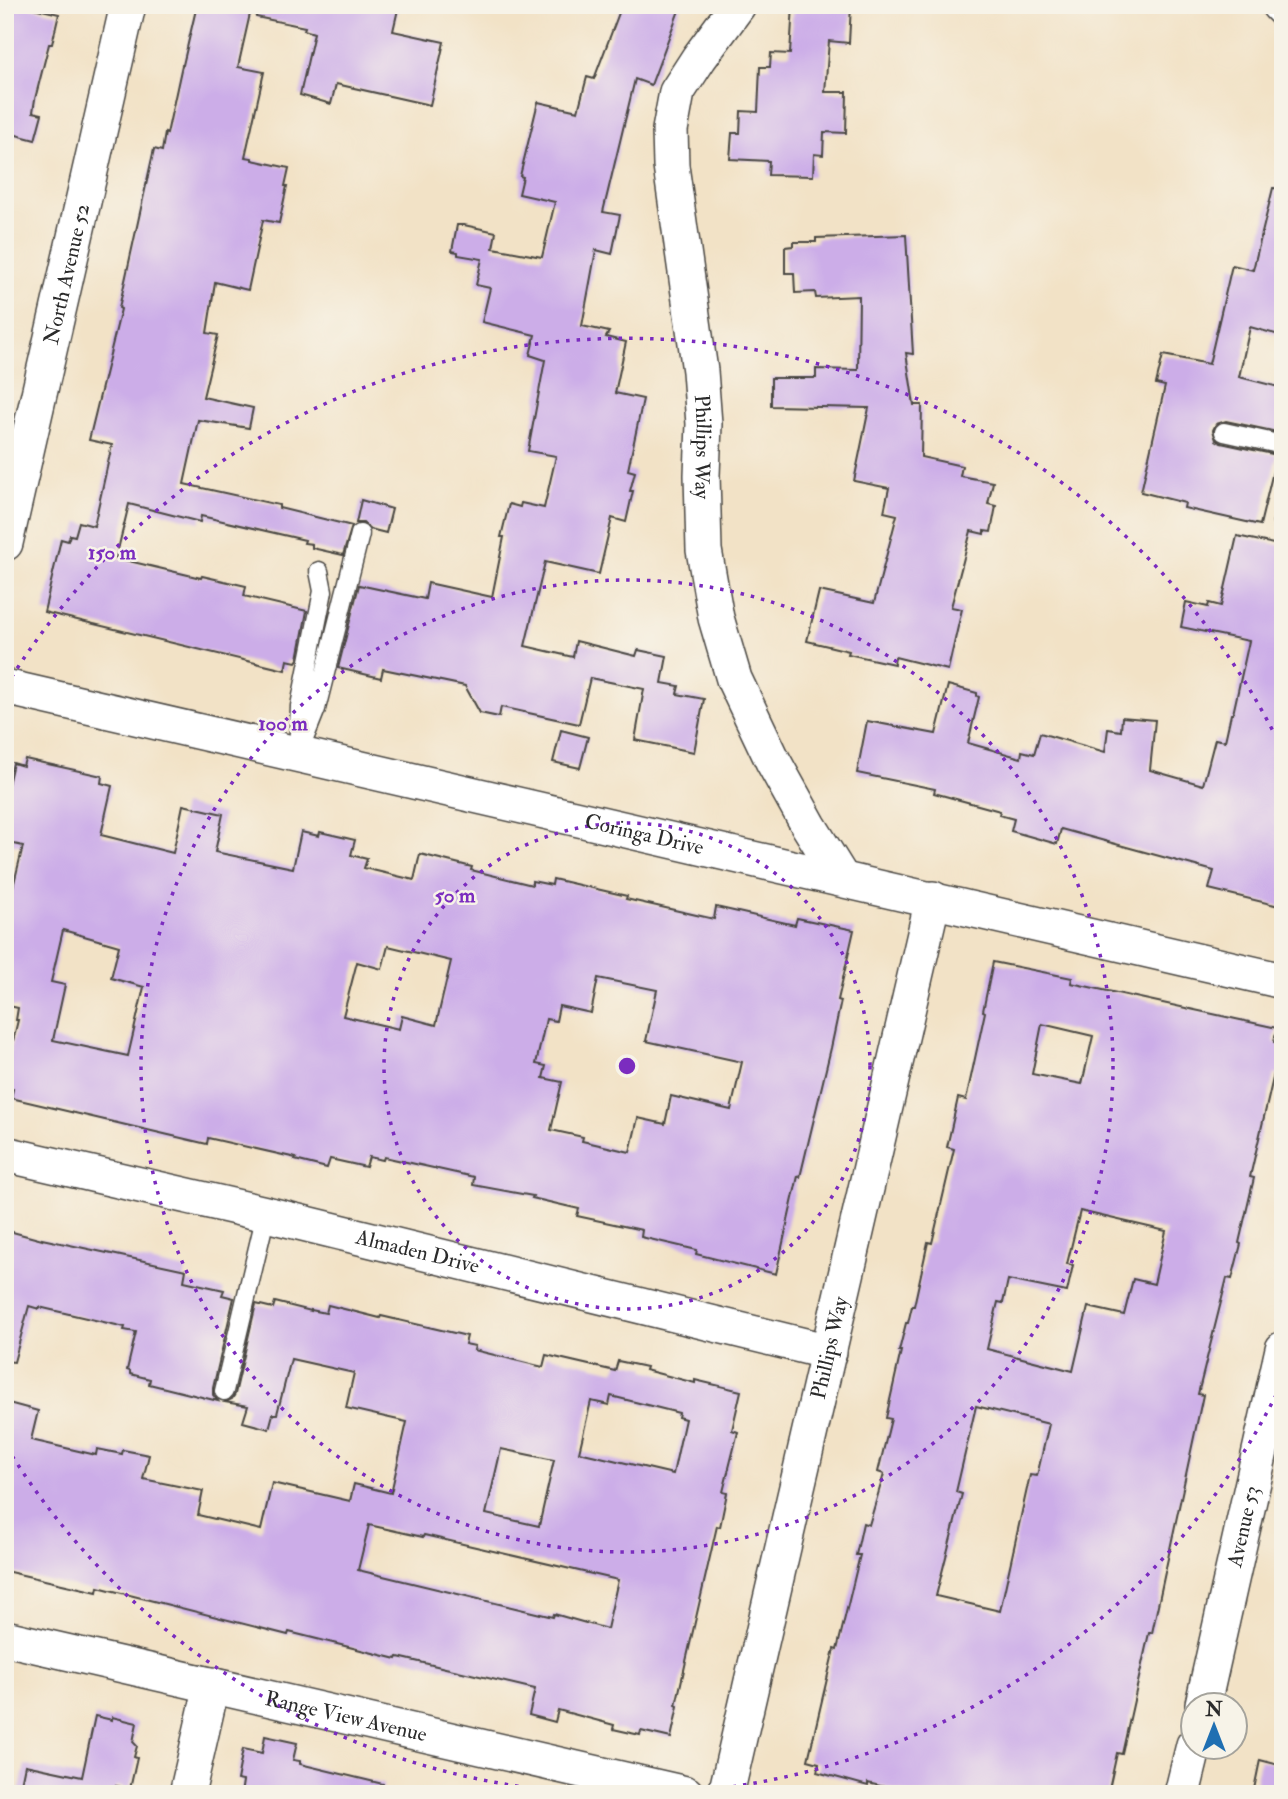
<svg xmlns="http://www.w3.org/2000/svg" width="1288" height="1799" viewBox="0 0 1288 1799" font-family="'IM FELL Double Pica',serif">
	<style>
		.building { fill: #ccade8; fill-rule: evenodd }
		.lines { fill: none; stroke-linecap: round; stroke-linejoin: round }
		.service-casing { stroke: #494642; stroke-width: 21 }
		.minor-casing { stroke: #494642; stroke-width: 38 }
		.service { stroke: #fff; stroke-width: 18 }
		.minor { stroke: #fff; stroke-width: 35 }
		.ring { fill: none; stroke: #7b2cbf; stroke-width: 3.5; stroke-dasharray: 3.5 7 }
		.labels { text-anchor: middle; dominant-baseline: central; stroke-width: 5; stroke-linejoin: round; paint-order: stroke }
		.street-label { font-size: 21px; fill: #2b2b2b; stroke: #f7f3e8 }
		.centre { fill: #7b2cbf; stroke: #f7f3e8; stroke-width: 3.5 }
		.ring-label { font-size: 21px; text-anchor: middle; font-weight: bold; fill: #7b2cbf; stroke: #f7f3e8; stroke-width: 5; stroke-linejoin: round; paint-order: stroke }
	</style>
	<rect width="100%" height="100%" fill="#f7f3e8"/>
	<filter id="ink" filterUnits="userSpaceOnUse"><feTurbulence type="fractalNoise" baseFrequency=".0143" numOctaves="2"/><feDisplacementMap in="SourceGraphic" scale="14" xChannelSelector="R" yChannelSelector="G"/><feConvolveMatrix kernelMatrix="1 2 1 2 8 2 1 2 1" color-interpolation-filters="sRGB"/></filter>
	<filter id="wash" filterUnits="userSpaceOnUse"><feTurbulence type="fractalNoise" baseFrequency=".00686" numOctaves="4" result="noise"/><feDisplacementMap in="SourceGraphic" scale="28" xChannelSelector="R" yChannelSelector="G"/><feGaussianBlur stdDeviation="1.57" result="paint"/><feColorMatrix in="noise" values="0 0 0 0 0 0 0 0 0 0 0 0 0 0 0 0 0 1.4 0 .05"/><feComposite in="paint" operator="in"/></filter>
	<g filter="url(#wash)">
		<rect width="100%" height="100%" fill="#f2e2c6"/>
		<g id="blocks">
			<!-- building -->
			<g class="building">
				<path d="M5 5H21L59 14 52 44H49L35 99 33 112 42 114 35 140 5 132Z"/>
				<path d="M197 5H252L238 67 264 72 245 157 252 158V160L289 168 285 186H287L279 223 263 220 248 290 215 282 207 333 218 335 203 397 253 408 249 428 198 420 184 484 279 505V508L352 526 343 555 312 548V544L304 543 305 540 201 516 200 522 129 504 116 558 201 578 202 576 246 586 244 596 307 611 298 659 296 662 287 660 285 670 44 612 61 539 68 541 70 535 75 536 79 522 94 526 112 445 89 440 121 309 119 308 154 149 162 151 165 133 167 134 182 65H183Z"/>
				<path d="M257 5H399L393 31 444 42 430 105 336 84 331 104 300 95 314 33 304 30 305 27 256 17Z"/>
				<path d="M622 5H681L651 85 635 79 603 212 620 215 612 254 596 250 582 326 609 332 606 337 626 342 615 393 643 399 628 470 635 472 630 491H633L626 522 612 518 599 574 545 562 525 646 573 657 576 641 636 656 638 650 667 656 662 683 679 686 677 694 704 699 694 752 635 740 644 689 590 678 579 724 501 707 499 717 480 713 465 686 383 669 381 678 338 668 359 585 425 599 428 583 492 597 504 537H501L509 504 520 507 521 503 544 508 556 456 528 451 545 360 530 355 535 335 482 322 490 288 476 285 482 259 458 255V252L452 251 457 225H464L496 232 493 248 542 257 555 202 519 194 523 177 520 176 538 102 578 111 587 77 594 79Z"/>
				<path d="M793 5H851L849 43 829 41 825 92H847L846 133 824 132 823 155 814 154 813 176 768 175 769 161 730 159 732 133H740L741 111 758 112 760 67H770L771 53 790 54Z"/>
				<path d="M1273 188 1283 189V336L1250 327 1239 377 1283 388 1282 433 1226 421 1216 424 1213 430 1216 440 1221 443 1277 455 1260 525 1184 508 1185 503 1141 492 1165 386 1156 384 1163 355 1209 364 1232 265 1253 270Z"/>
				<path d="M906 235 913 354 906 353 914 405H922L921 457 962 466 960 476 993 482 988 504 996 506 991 532 984 531V534L971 531 951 607 962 609 948 670 895 657 894 664 848 654 849 651 807 641 819 591 874 603 897 515 884 512 889 488 854 481 869 408 771 406V378H816V369L858 370 859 296 816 298 815 292 795 293 794 273H785V247L793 246V242H816V238Z"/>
				<path d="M361 500 392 509 386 533 370 529 363 523H356Z"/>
				<path d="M1237 536 1283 546V907L1209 889 1214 871 1061 829 1057 844 1011 831 1014 819 999 815 1000 811 934 793 935 789 857 773 867 721 936 734 948 685 977 693V696L979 697 968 743 1021 758 1022 751 1034 754 1040 733 1105 752 1108 729 1121 731 1122 717 1155 720 1150 770 1203 785 1215 739 1225 741 1231 714H1233L1249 641 1181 627 1186 602 1208 607 1209 603 1221 606Z"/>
				<path d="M561 730 588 737 580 768 553 762Z"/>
				<path d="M25 759 102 776 101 783 112 786 101 835 173 853 183 805 223 814 215 852 293 868 301 832 319 836 320 832 355 840 351 855 367 859 364 868 414 880 420 854 472 867 471 870 532 885V881L552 885 553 879 627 896 626 899 714 919 716 907 795 925 797 918 854 930 838 1000 841 1001 831 1048 800 1177 798 1176 776 1274 696 1254 697 1250 641 1237 642 1230 577 1216 579 1209 532 1198 533 1196 473 1185 474 1177 384 1157 383 1160 369 1157 366 1167 330 1159 327 1168 295 1160 296 1158 208 1138 207 1144 11 1098 13 1089 5 1088V1074L18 1020H16L18 1008 5 1005V920L23 846 5 842V797L13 763 23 766ZM63 930 119 946 111 978 144 987 128 1056 53 1040 65 985 51 982ZM388 946 451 961 436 1025 402 1016 399 1029 343 1016 357 962 382 969ZM598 978 657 990 646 1041 742 1062 731 1110 671 1096 665 1124 638 1118 630 1152 582 1141 583 1137 551 1130 562 1082 543 1078 546 1066 536 1064 546 1019 556 1021 559 1006 591 1013Z"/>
				<path d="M993 962 1072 978 1071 983 1277 1028 1274 1042 1283 1045V1053L1278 1075 1274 1074 1250 1177 1254 1178 1239 1243 1241 1244 1232 1279 1227 1278 1198 1394 1203 1395 1152 1633H1149L1122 1754 1117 1753 1108 1794H913L868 1783V1786L817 1772 819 1763 808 1760 834 1649 837 1650 860 1555H856L863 1523 869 1525 884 1474 878 1472 891 1419 886 1418 901 1351H899L906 1323H908L912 1306H914L928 1242 932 1243 954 1149 947 1147 958 1098 966 1100 985 1012 983 1011ZM1042 1024 1093 1036 1082 1084 1032 1074ZM1080 1211 1166 1231 1154 1284 1133 1279 1124 1315 1088 1307 1073 1371 987 1349 998 1302 1003 1303 1008 1280 1067 1292 1073 1265 1067 1264ZM976 1406 1049 1424 1037 1476 1030 1475 1000 1611 936 1596 962 1494 956 1492Z"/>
				<path d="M5 1230 42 1240V1239L186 1270 184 1281 224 1290 222 1295 234 1298 213 1388V1395L218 1401 149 1384 150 1379 130 1374V1371L127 1370 136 1332 124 1330 125 1327 39 1307V1309L29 1306 14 1362 5 1361Z"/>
				<path d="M275 1302 311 1311V1310L326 1313 328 1305 380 1318 381 1316 467 1336 465 1344 475 1346 474 1350 543 1367 546 1355 615 1371 618 1361 646 1367 645 1370 695 1383V1380L741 1391 732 1430 738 1432 723 1492 727 1493 720 1527 717 1526 676 1705 678 1706 671 1738 641 1731 640 1735 613 1729 614 1725 558 1710 555 1722 529 1715 535 1689 398 1657 397 1659 289 1632 288 1635 98 1587 97 1592 5 1571V1402L38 1411 31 1440 96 1455 97 1449 122 1454 123 1450 149 1455 143 1479 203 1491 198 1515 261 1530 272 1483 350 1501 354 1484 391 1493 407 1422 346 1408 354 1373 291 1359 277 1414H273L269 1429 243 1422 248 1406 225 1402 232 1399 235 1394 256 1304 273 1308ZM611 1396 679 1413 678 1417 685 1419 673 1474 579 1452 591 1401 609 1405ZM501 1449 554 1460 539 1526 486 1514ZM369 1525 423 1537 424 1535 618 1580 607 1629 554 1614 553 1617 358 1570Z"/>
				<path d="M95 1716 112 1720V1717L137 1723 133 1742 137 1746 134 1757 137 1758 130 1789 116 1786 114 1794H19L25 1765 82 1777Z"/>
				<path d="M265 1736 297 1743 293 1760 300 1761V1764L383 1784 382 1794H241L243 1781 237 1780 243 1749 262 1753Z"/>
				<path d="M1260 1760 1283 1766V1794H1253Z"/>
			</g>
		</g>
	</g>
	<g filter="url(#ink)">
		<use href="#blocks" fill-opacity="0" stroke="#494642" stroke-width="2"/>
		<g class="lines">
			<!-- service casing -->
			<g class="service-casing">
				<g id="service">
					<path d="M1224 432 1283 445"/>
					<path d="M1282 522H1283"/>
					<path d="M319 571 323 591 300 706 298 754 316 709 360 534"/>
					<path d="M224 1391 266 1214"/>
				</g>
			</g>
			<!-- minor casing -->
			<g class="minor-casing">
				<g id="minor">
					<path id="s1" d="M738 5 699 58 677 92 670 130 671 166 700 371 704 424 702 475 704 550 716 618 734 679 773 761 809 826 842 879"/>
					<path d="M1279 5 1283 9"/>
					<path id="s2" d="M5 543 128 5"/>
					<path id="s3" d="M5 687 1283 981"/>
					<path id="s4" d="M5 1154 266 1214 829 1352"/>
					<path id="s5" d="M5 1638 686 1794"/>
					<path id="s6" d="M1203 1704 1283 1349"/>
					<path d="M187 1794 212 1685"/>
					<path id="s7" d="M726 1794 933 899"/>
					<path d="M1182 1794 1194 1745"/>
				</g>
			</g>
			<!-- service -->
			<use href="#service" class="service"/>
			<!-- minor -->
			<use href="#minor" class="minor"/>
		</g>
	</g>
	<!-- distance rings -->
	<g class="ring">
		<circle cx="627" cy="1066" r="243"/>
		<circle cx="627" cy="1066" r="486"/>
		<path d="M1281 1385A728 728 0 0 1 652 1794M602 1794A728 728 0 0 1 6 1446M6 686A728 728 0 0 1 1281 747"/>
	</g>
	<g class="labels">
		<!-- street labels -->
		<g class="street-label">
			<text stroke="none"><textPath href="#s2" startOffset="276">North Avenue 52</textPath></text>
			<text stroke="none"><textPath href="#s1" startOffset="464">Phillips Way</textPath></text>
			<text stroke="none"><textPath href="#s3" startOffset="656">Coringa Drive</textPath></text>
			<text stroke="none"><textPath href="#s4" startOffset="424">Almaden Drive</textPath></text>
			<text stroke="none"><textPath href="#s7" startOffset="458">Phillips Way</textPath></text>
			<text stroke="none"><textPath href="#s6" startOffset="182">Avenue 53</textPath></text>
			<text stroke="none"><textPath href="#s5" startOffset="350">Range View Avenue</textPath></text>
		</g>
	</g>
	<circle cx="627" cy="1066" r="10" class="centre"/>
	<g class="ring-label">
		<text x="112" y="559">150 m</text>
		<text x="283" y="730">100 m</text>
		<text x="455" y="902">50 m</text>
	</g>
	<!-- margin -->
	<rect width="1288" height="1799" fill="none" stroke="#f7f3e8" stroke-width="28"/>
	<!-- north arrow -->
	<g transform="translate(1214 1726)"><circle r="33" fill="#f7f3e8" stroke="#a5a39c" stroke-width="2"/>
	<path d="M0-5L12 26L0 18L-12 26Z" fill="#1f6fb2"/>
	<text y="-10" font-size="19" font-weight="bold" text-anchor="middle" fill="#2b2b2b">N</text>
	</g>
</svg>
